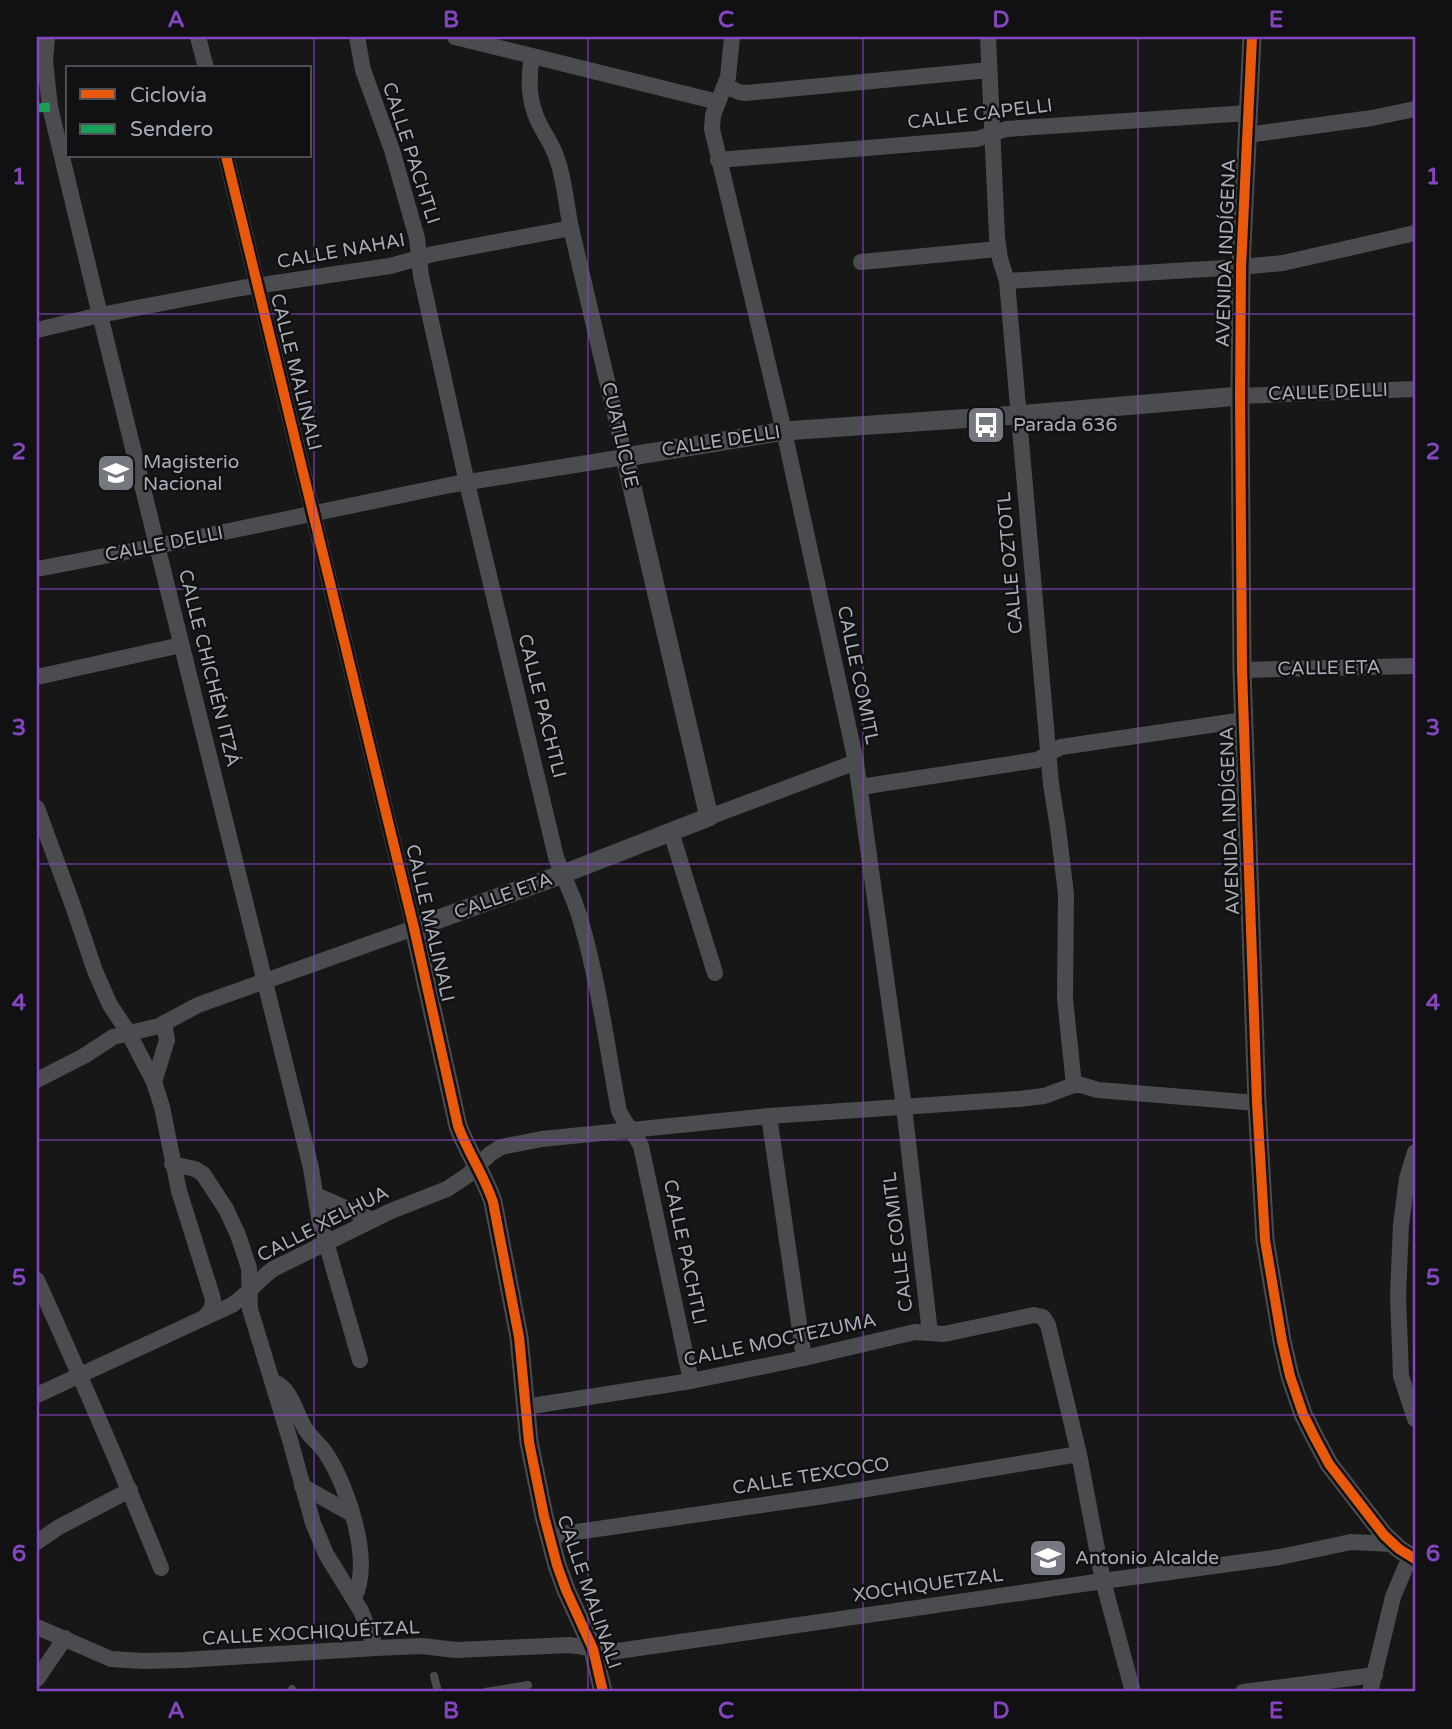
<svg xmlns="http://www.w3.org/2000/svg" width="1452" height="1729" viewBox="0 0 1452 1729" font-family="'Varela Round',sans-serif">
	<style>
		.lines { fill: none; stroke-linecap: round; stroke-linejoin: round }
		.service { stroke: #4b4c50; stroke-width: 8 }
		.minor { stroke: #4b4c50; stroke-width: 16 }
		.tertiary { stroke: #4b4c50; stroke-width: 19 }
		.quiet { stroke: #1a9f57; stroke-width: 9; stroke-dasharray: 18 9; stroke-linecap: butt }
		.cycleway-casing { stroke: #111113; stroke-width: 15 }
		.cycleway { stroke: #e8590c; stroke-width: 10 }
		.grid { fill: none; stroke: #8446be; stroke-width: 2; stroke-opacity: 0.55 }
		.labels { text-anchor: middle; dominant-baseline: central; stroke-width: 5; stroke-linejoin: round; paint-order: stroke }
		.street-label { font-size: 19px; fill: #a8adb8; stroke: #111113 }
		.poi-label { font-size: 19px; fill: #a8adb8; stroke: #111113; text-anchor: start }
		.neatline { fill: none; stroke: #8446be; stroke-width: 2.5 }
		.grid-label { font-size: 23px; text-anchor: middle; font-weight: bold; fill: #8446be }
	</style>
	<rect width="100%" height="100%" fill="#171717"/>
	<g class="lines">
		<!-- service -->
		<g class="service">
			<path d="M434 1676 438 1692"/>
			<path d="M292 1689 293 1692"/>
			<path d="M485 1692 528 1685"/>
		</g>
		<!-- minor -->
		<g class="minor">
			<path d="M47 37 45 62 50 107 100 315 311 1168 319 1218 360 1360"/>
			<path d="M198 37 206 68"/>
			<path d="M357 37 363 70 392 150 417 238 421 276 467 483 556 857C564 879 575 899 581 922 599 983 607 1048 619 1111 625 1124 635 1134 641 1146L691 1381"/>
			<path d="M455 37 718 102"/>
			<path d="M732 37 728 77 713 115 712 129 784 431 856 762 904 1107 930 1333"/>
			<path d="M988 37 997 237 1000 259 1007 281 1051 784 1058 828 1066 894 1065 999 1074 1085"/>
			<path d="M726 86 739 92 746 93 989 70"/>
			<path d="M1247 135 1372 118 1415 109"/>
			<path d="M718 160 977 139 1006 129 1248 113"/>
			<path d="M861 262 998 249"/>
			<path d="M1007 281 1241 267 1283 263 1415 233"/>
			<path d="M37 330 100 315 241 288 390 266 433 254 571 228"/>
			<path d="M1240 396 1415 389"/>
			<path d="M37 569 157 546 450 485 625 457 571 228C566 205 565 181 557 159 553 145 544 134 538 121 528 100 528 79 532 57"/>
			<path d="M1242 670 1415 666"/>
			<path d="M37 677 181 645"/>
			<path d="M860 787 1037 760 1061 747 1244 720"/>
			<path d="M37 808 73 906 95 971 110 1005 128 1032 154 1082 162 1107 179 1191 213 1299 212 1308 205 1317"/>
			<path d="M709 817 856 762"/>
			<path d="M671 832 715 973"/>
			<path d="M37 1080 84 1056 113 1037 159 1026 198 1005 414 928 226 156"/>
			<path d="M154 1082 167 1040 164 1023"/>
			<path d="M769 1116 804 1358"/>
			<path d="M1415 1152 1407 1178 1401 1225 1398 1296 1401 1376 1415 1419"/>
			<path d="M172 1164 195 1169 203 1174 226 1209 238 1235 249 1268 250 1309 290 1440 313 1523 326 1554 361 1611 376 1648"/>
			<path d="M316 1195 373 1220"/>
			<path d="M37 1280C80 1375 122 1471 161 1568"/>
			<path d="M274 1382C292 1389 296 1415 306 1430 312 1439 321 1445 327 1455 348 1488 373 1561 354 1598"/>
			<path d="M37 1395 232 1305C247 1295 258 1280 273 1269L391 1211 447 1189 468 1175 490 1154 501 1147 542 1139 769 1116 1019 1099 1044 1096 1074 1085H1081L1098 1090 1257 1103"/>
			<path d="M525 1407 691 1381 804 1358 915 1332 944 1334 1034 1315 1043 1317 1048 1325 1079 1454 1103 1581 1133 1692"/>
			<path d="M302 1486 352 1514"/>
			<path d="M549 1536 824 1496 1079 1454"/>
			<path d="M37 1542 59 1527 130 1490"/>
			<path d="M37 1627 111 1659 143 1661 184 1660 376 1648 422 1646 456 1650 569 1645C583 1646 597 1651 611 1652L1103 1581 1280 1557 1351 1542 1393 1544"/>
			<path d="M37 1679 65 1638"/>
			<path d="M1243 1692 1375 1675"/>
			<path d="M1370 1692 1393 1597 1406 1566 1415 1554"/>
		</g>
		<!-- tertiary -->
		<g class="tertiary">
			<path d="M1252 37 1241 267 1240 396 1242 670 1257 1103 1265 1240 1282 1341 1290 1376 1303 1414 1314 1436 1329 1464 1384 1535 1399 1549 1415 1559"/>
			<path d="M603 1692 593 1649 566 1590 557 1565 544 1516 529 1442 519 1337 493 1202C484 1175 468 1153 458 1126L414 928 563 874 709 817 625 457 784 431 1017 415 1240 396"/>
		</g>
		<!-- quiet -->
		<path class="quiet" d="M37 108 50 107"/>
		<!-- cycleway casing -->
		<g class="cycleway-casing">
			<g id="cycleway">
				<path d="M1252 37 1241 267 1240 396 1242 670 1257 1103 1265 1240 1282 1341 1290 1376 1303 1414 1314 1436 1329 1464 1384 1535 1399 1549 1415 1559"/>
				<path d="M226 156 414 928 458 1126C468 1153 484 1175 493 1202L519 1337 529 1442 544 1516 557 1565 566 1590 593 1649 603 1692"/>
			</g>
		</g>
		<!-- cycleway -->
		<use href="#cycleway" class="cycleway"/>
	</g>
	<!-- grid -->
	<path class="grid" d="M314 37V1692M588 37V1692M863 37V1692M1138 37V1692M37 314H1415M37 589H1415M37 864H1415M37 1140H1415M37 1415H1415"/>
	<!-- icons -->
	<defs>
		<g id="bus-square" transform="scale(2.0125)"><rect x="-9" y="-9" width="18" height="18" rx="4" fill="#757880" stroke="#111113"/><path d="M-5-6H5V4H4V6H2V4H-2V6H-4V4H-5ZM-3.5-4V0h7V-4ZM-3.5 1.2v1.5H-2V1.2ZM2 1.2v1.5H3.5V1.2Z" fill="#fff"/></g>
		<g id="school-square" transform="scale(2.0125)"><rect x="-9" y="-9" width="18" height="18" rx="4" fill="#757880" stroke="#111113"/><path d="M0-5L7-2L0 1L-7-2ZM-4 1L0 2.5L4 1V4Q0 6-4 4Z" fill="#fff"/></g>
	</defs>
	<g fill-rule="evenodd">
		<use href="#bus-square" x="986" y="425"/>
		<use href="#school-square" x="116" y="473"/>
		<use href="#school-square" x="1048" y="1558"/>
	</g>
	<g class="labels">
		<!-- street labels -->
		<g class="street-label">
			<text transform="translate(980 114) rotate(-7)">CALLE CAPELLI</text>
			<text transform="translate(411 153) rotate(72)">CALLE PACHTLI</text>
			<text transform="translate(341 251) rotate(-10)">CALLE NAHAI</text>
			<text transform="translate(1226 253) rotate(-88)">AVENIDA INDÍGENA</text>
			<text transform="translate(296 372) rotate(76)">CALLE MALINALI</text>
			<text transform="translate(1328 392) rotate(-2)">CALLE DELLI</text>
			<text transform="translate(620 435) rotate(77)">CUATLICUE</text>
			<text transform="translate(721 441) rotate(-9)">CALLE DELLI</text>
			<text transform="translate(164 544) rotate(-11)">CALLE DELLI</text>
			<text transform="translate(1010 563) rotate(-95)">CALLE OZTOTL</text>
			<text transform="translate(209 668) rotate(76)">CALLE CHICHÉN ITZÁ</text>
			<text transform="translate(1329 668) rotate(-1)">CALLE ETA</text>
			<text transform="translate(858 675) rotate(78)">CALLE COMITL</text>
			<text transform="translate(542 706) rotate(76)">CALLE PACHTLI</text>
			<text transform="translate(1230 821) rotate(-92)">AVENIDA INDÍGENA</text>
			<text transform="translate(503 896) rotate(-20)">CALLE ETA</text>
			<text transform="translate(430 923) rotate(77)">CALLE MALINALI</text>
			<text transform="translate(323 1224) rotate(-27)">CALLE XELHUA</text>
			<text transform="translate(898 1242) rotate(-97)">CALLE COMITL</text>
			<text transform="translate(685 1252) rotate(78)">CALLE PACHTLI</text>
			<text transform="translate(780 1340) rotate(-12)">CALLE MOCTEZUMA</text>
			<text transform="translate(811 1476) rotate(-9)">CALLE TEXCOCO</text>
			<text transform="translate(928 1585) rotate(-8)">XOCHIQUETZAL</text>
			<text transform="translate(589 1592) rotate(71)">CALLE MALINALI</text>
			<text transform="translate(311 1633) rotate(-3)">CALLE XOCHIQUÉTZAL</text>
		</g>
		<!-- poi labels -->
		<g class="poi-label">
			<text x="1013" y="425">Parada 636</text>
			<text x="143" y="462">Magisterio<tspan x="143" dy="22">Nacional</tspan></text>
			<text x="1075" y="1558">Antonio Alcalde</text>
		</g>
	</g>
	<!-- border -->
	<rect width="1452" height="1729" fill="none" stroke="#111113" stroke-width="77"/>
	<!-- legend -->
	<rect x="66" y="66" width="245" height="91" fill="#111113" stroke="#4d4f55" stroke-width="2"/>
	<rect x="80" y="89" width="35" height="10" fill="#e8590c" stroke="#4d4f55" stroke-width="2"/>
	<text x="130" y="102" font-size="21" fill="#a8adb8">Ciclovía</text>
	<rect x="80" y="124" width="35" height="10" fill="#1a9f57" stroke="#4d4f55" stroke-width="2"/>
	<text x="130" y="136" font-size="21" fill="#a8adb8">Sendero</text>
	<rect x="38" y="38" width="1376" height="1652" class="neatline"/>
	<g class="grid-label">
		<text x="176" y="27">A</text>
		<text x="451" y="27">B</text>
		<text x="726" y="27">C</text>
		<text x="1001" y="27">D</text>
		<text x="1276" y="27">E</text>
		<text x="19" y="184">1</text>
		<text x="1433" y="184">1</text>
		<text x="19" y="459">2</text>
		<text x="1433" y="459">2</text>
		<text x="19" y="735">3</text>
		<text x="1433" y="735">3</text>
		<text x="19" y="1010">4</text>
		<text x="1433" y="1010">4</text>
		<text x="19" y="1285">5</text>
		<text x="1433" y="1285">5</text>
		<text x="19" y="1561">6</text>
		<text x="1433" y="1561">6</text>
		<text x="176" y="1718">A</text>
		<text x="451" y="1718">B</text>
		<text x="726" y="1718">C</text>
		<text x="1001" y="1718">D</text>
		<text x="1276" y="1718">E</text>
	</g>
</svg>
